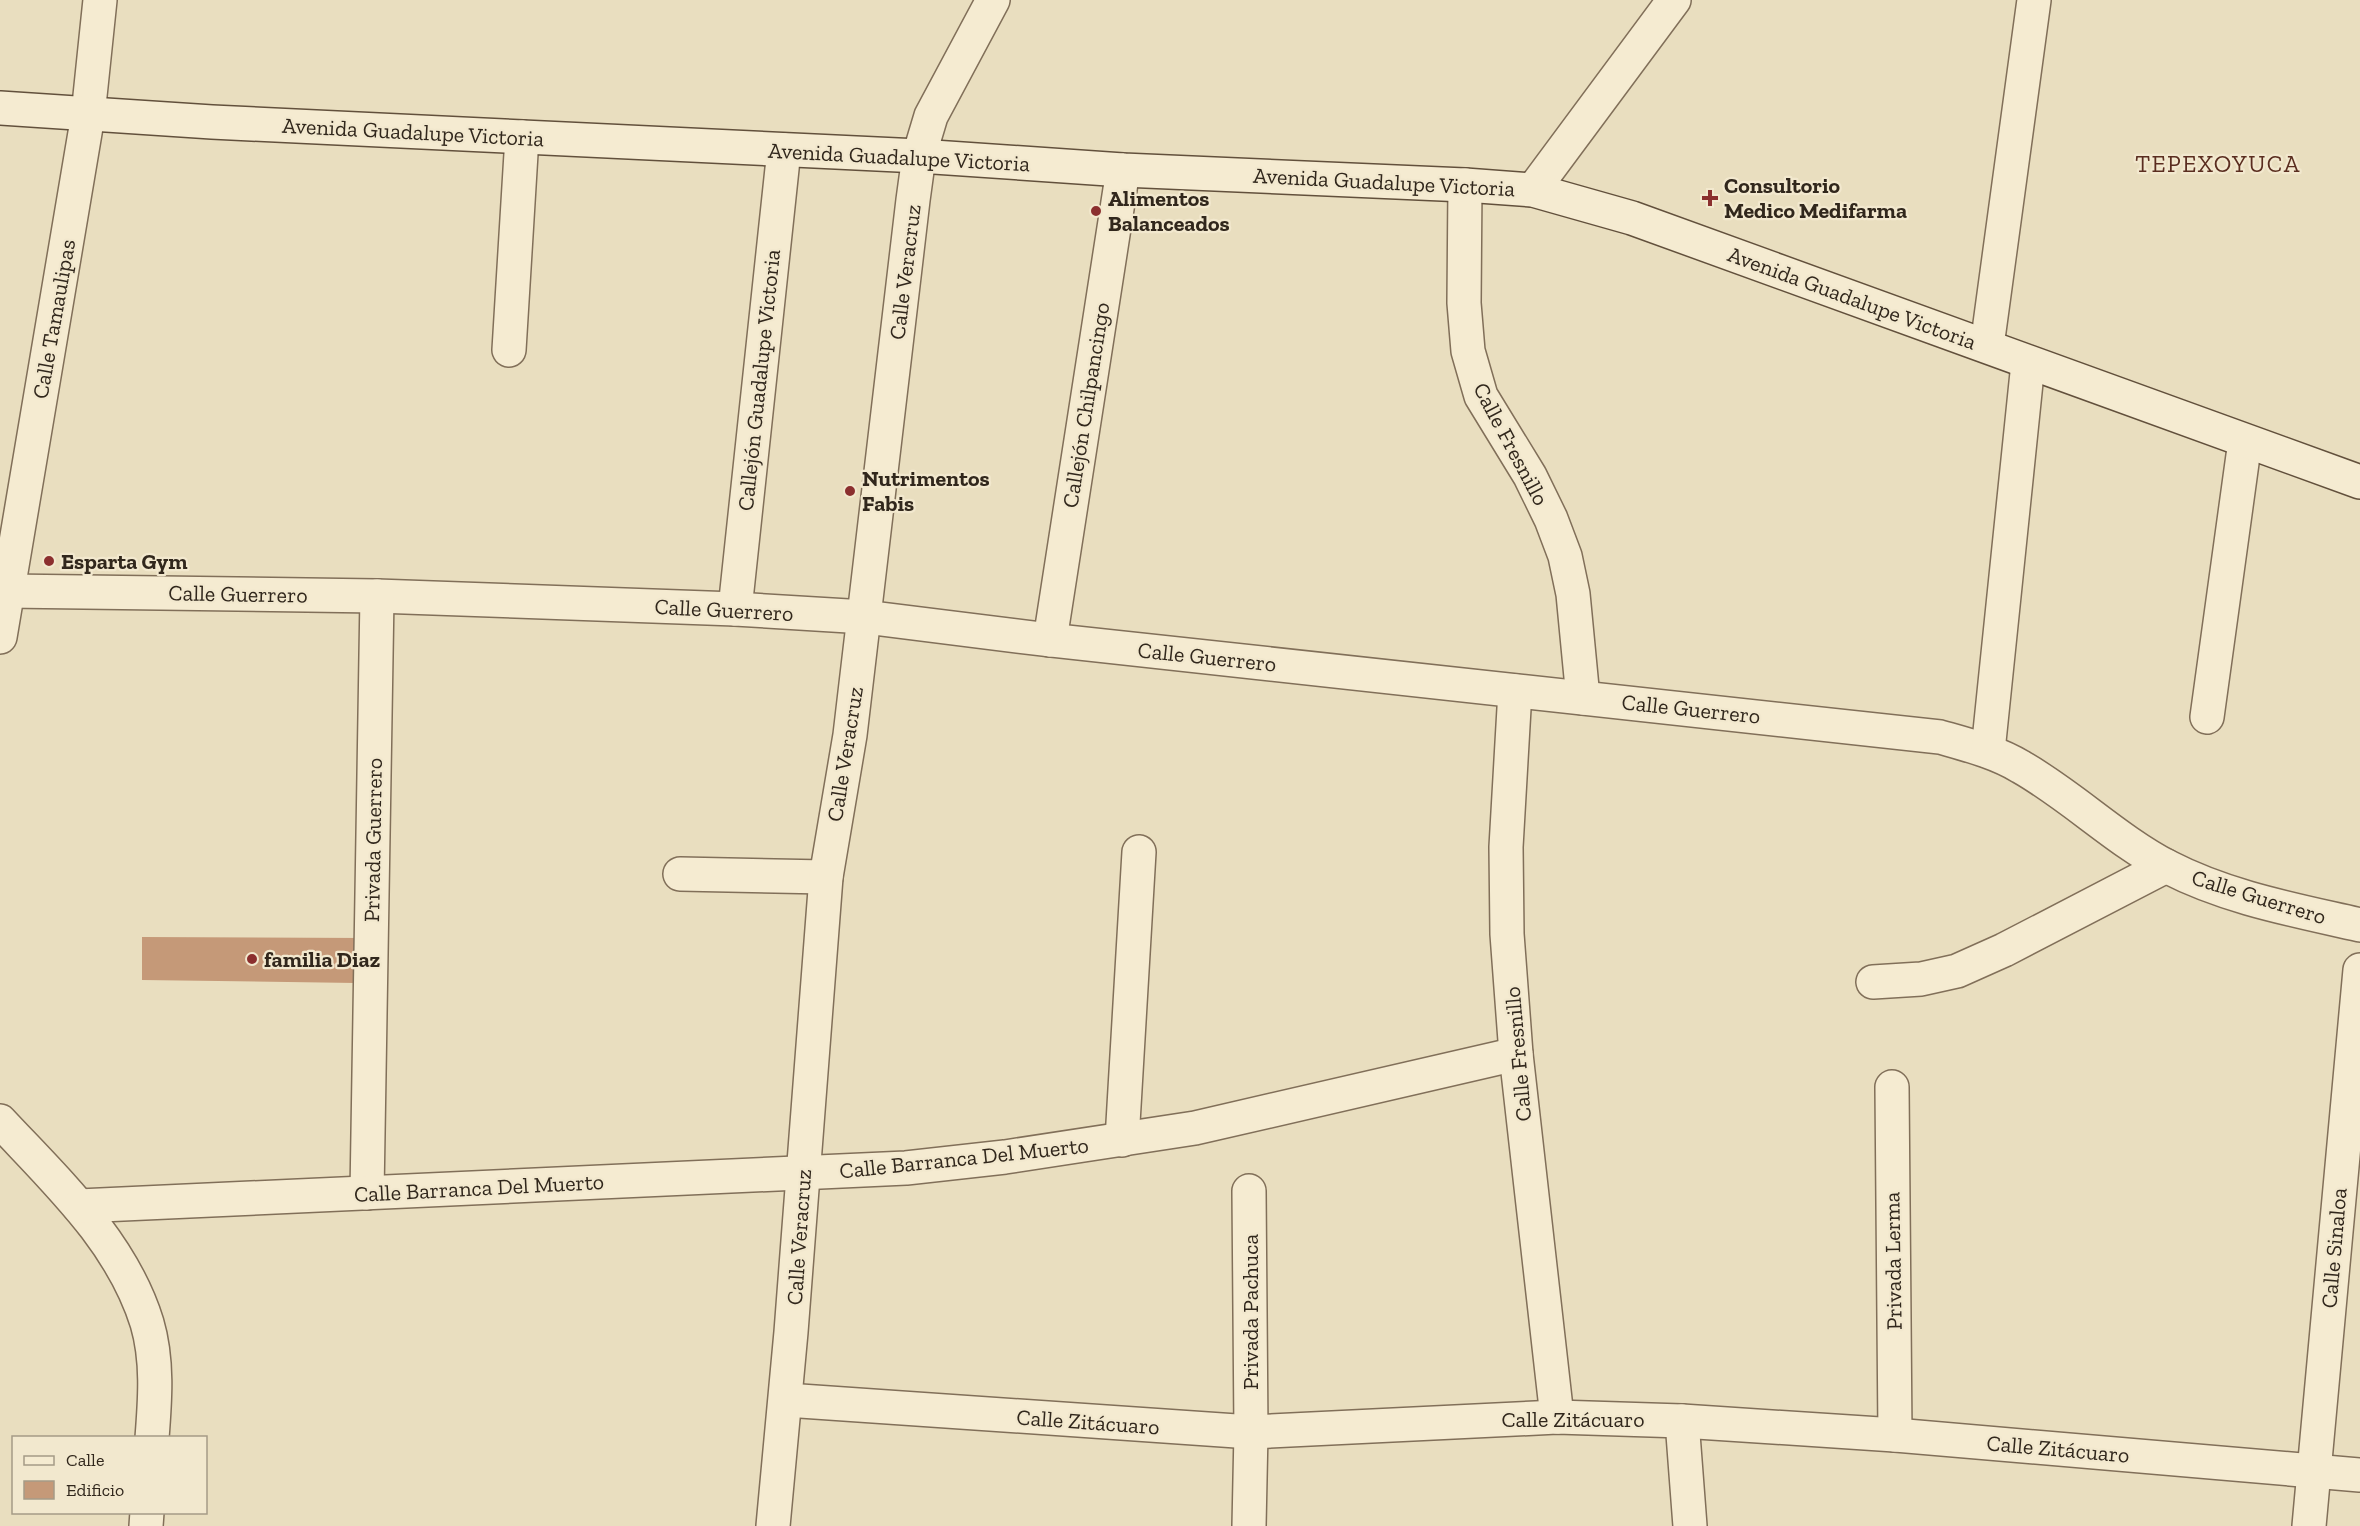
<svg xmlns="http://www.w3.org/2000/svg" width="2360" height="1526" viewBox="0 0 2360 1526" font-family="'Zilla Slab',serif">
	<style>
		.building { fill: #c59978 }
		.lines { fill: none; stroke-linecap: round; stroke-linejoin: round }
		.minor-casing { stroke: #816f59; stroke-width: 36 }
		.secondary-casing { stroke: #62503c; stroke-width: 36 }
		.minor { stroke: #f5ebd1; stroke-width: 33 }
		.secondary { stroke: #f5ebd1; stroke-width: 33 }
		.poi-dot { fill: #8b2f2e; stroke: #f2e8ce; stroke-width: 2 }
		.labels { text-anchor: middle; dominant-baseline: central; stroke-width: 4.5; stroke-linejoin: round; paint-order: stroke }
		.street-label { font-size: 22px; fill: #31271c; stroke: #f2e8ce }
		.poi-label { font-size: 22px; font-weight: bold; fill: #31271c; stroke: #f2e8ce; text-anchor: start }
		.neighbourhood-label { font-size: 24px; letter-spacing: 1.5px; fill: #5a2d1f; stroke: #f2e8ce }
	</style>
	<rect width="100%" height="100%" fill="#e9debf"/>
	<!-- building -->
	<path class="building" d="M142 937 365 938 356 983 142 980Z"/>
	<g class="lines">
		<!-- minor casing -->
		<g class="minor-casing">
			<g id="minor">
				<path d="M1465 185 1464 303 1468 351 1481 396 1530 476 1551 519 1565 556 1573 594 1583 698"/>
				<path d="M1533 190 1674 0"/>
				<path d="M1987 346 2034 0"/>
				<path d="M509 350 522 137"/>
				<path d="M7 591 377 596 735 609 865 617 1050 640 1940 737C1968 745 1996 752 2021 767 2072 796 2116 840 2168 867 2228 898 2295 910 2360 925"/>
				<path d="M735 609 784 150"/>
				<path d="M0 637 88 115 100 0"/>
				<path d="M1050 640 1123 170"/>
				<path d="M1515 691 1506 847 1507 934 1516 1054 1557 1417"/>
				<path d="M2207 717 2245 441"/>
				<path d="M1988 751 2028 363"/>
				<path d="M680 874 826 877"/>
				<path d="M1873 982 1921 979 1957 971 2004 950 2166 866"/>
				<path d="M1892 1087 1895 1435"/>
				<path d="M0 1121C57 1182 122 1242 147 1323 158 1360 155 1400 152 1438"/>
				<path d="M1122 1140 1139 852"/>
				<path d="M1249 1191 1251 1432 1249 1526"/>
				<path d="M367 1193 377 596"/>
				<path d="M79 1206 906 1168 1005 1157 1195 1128 1516 1054"/>
				<path d="M786 1400 1251 1432 1557 1417 1682 1421 1895 1435 2360 1475"/>
				<path d="M1682 1421 1690 1526"/>
				<path d="M146 1526 147 1512"/>
				<path d="M773 1526 791 1332 826 877 850 735 913 200 919 156 931 116 993 0"/>
				<path d="M2309 1526 2360 970"/>
			</g>
		</g>
		<!-- secondary casing -->
		<g class="secondary-casing">
			<path id="secondary" d="M0 108 212 122 919 156 1123 170 1465 185 1533 190 1632 218 2360 482"/>
		</g>
		<!-- minor -->
		<use href="#minor" class="minor"/>
		<!-- secondary -->
		<use href="#secondary" class="secondary"/>
	</g>
	<!-- markers -->
	<g class="poi-dot">
		<path d="M1707 189h6v6h6v6h-6v6h-6v-6h-6v-6h6z"/>
		<circle cx="1096" cy="211" r="6"/>
		<circle cx="850" cy="491" r="6"/>
		<circle cx="49" cy="561" r="6"/>
		<circle cx="252" cy="959" r="6"/>
	</g>
	<g class="labels">
		<!-- street labels -->
		<g class="street-label">
			<text transform="translate(413 132) rotate(3)">Avenida Guadalupe Victoria</text>
			<text transform="translate(899 157) rotate(3)">Avenida Guadalupe Victoria</text>
			<text transform="translate(1384 182) rotate(3)">Avenida Guadalupe Victoria</text>
			<text transform="translate(905 272) rotate(-83)">Calle Veracruz</text>
			<text transform="translate(1852 298) rotate(20)">Avenida Guadalupe Victoria</text>
			<text transform="translate(54 319) rotate(-80)">Calle Tamaulipas</text>
			<text transform="translate(759 380) rotate(-84)">Callejón Guadalupe Victoria</text>
			<text transform="translate(1086 405) rotate(-81)">Callejón Chilpancingo</text>
			<text transform="translate(1511 444) rotate(62)">Calle Fresnillo</text>
			<text transform="translate(238 594) rotate(1)">Calle Guerrero</text>
			<text transform="translate(724 610) rotate(3)">Calle Guerrero</text>
			<text transform="translate(1207 657) rotate(6)">Calle Guerrero</text>
			<text transform="translate(1691 709) rotate(6)">Calle Guerrero</text>
			<text transform="translate(845 754) rotate(-81)">Calle Veracruz</text>
			<text transform="translate(373 840) rotate(-89)">Privada Guerrero</text>
			<text transform="translate(2259 897) rotate(17)">Calle Guerrero</text>
			<text transform="translate(1518 1054) rotate(-95)">Calle Fresnillo</text>
			<text transform="translate(964 1158) rotate(-6)">Calle Barranca Del Muerto</text>
			<text transform="translate(479 1188) rotate(-3)">Calle Barranca Del Muerto</text>
			<text transform="translate(799 1237) rotate(-86)">Calle Veracruz</text>
			<text transform="translate(2334 1248) rotate(-85)">Calle Sinaloa</text>
			<text transform="translate(1893 1261) rotate(-91)">Privada Lerma</text>
			<text transform="translate(1250 1312) rotate(-90)">Privada Pachuca</text>
			<text x="1573" y="1419">Calle Zitácuaro</text>
			<text transform="translate(1088 1422) rotate(4)">Calle Zitácuaro</text>
			<text transform="translate(2058 1449) rotate(5)">Calle Zitácuaro</text>
		</g>
		<!-- poi labels -->
		<g class="poi-label">
			<text x="1724" y="185">Consultorio<tspan x="1724" dy="25">Medico Medifarma</tspan></text>
			<text x="1108" y="198">Alimentos<tspan x="1108" dy="25">Balanceados</tspan></text>
			<text x="862" y="478">Nutrimentos<tspan x="862" dy="25">Fabis</tspan></text>
			<text x="61" y="561">Esparta Gym</text>
			<text x="264" y="959">familia Diaz</text>
		</g>
		<!-- neighbourhood labels -->
		<g class="neighbourhood-label">
			<text x="2218" y="163">TEPEXOYUCA</text>
		</g>
	</g>
	<!-- legend -->
	<rect x="12" y="1436" width="195" height="78" fill="#f2e8ce" stroke="#a59b87" stroke-width="1.5"/>
	<rect x="24" y="1456" width="30" height="9" fill="#f5ebd1" stroke="#a59b87" stroke-width="1.5"/>
	<text x="66" y="1466" font-size="18" fill="#31271c">Calle</text>
	<rect x="24" y="1481" width="30" height="18" fill="#c59978" stroke="#a59b87" stroke-width="1.5"/>
	<text x="66" y="1496" font-size="18" fill="#31271c">Edificio</text>
</svg>
